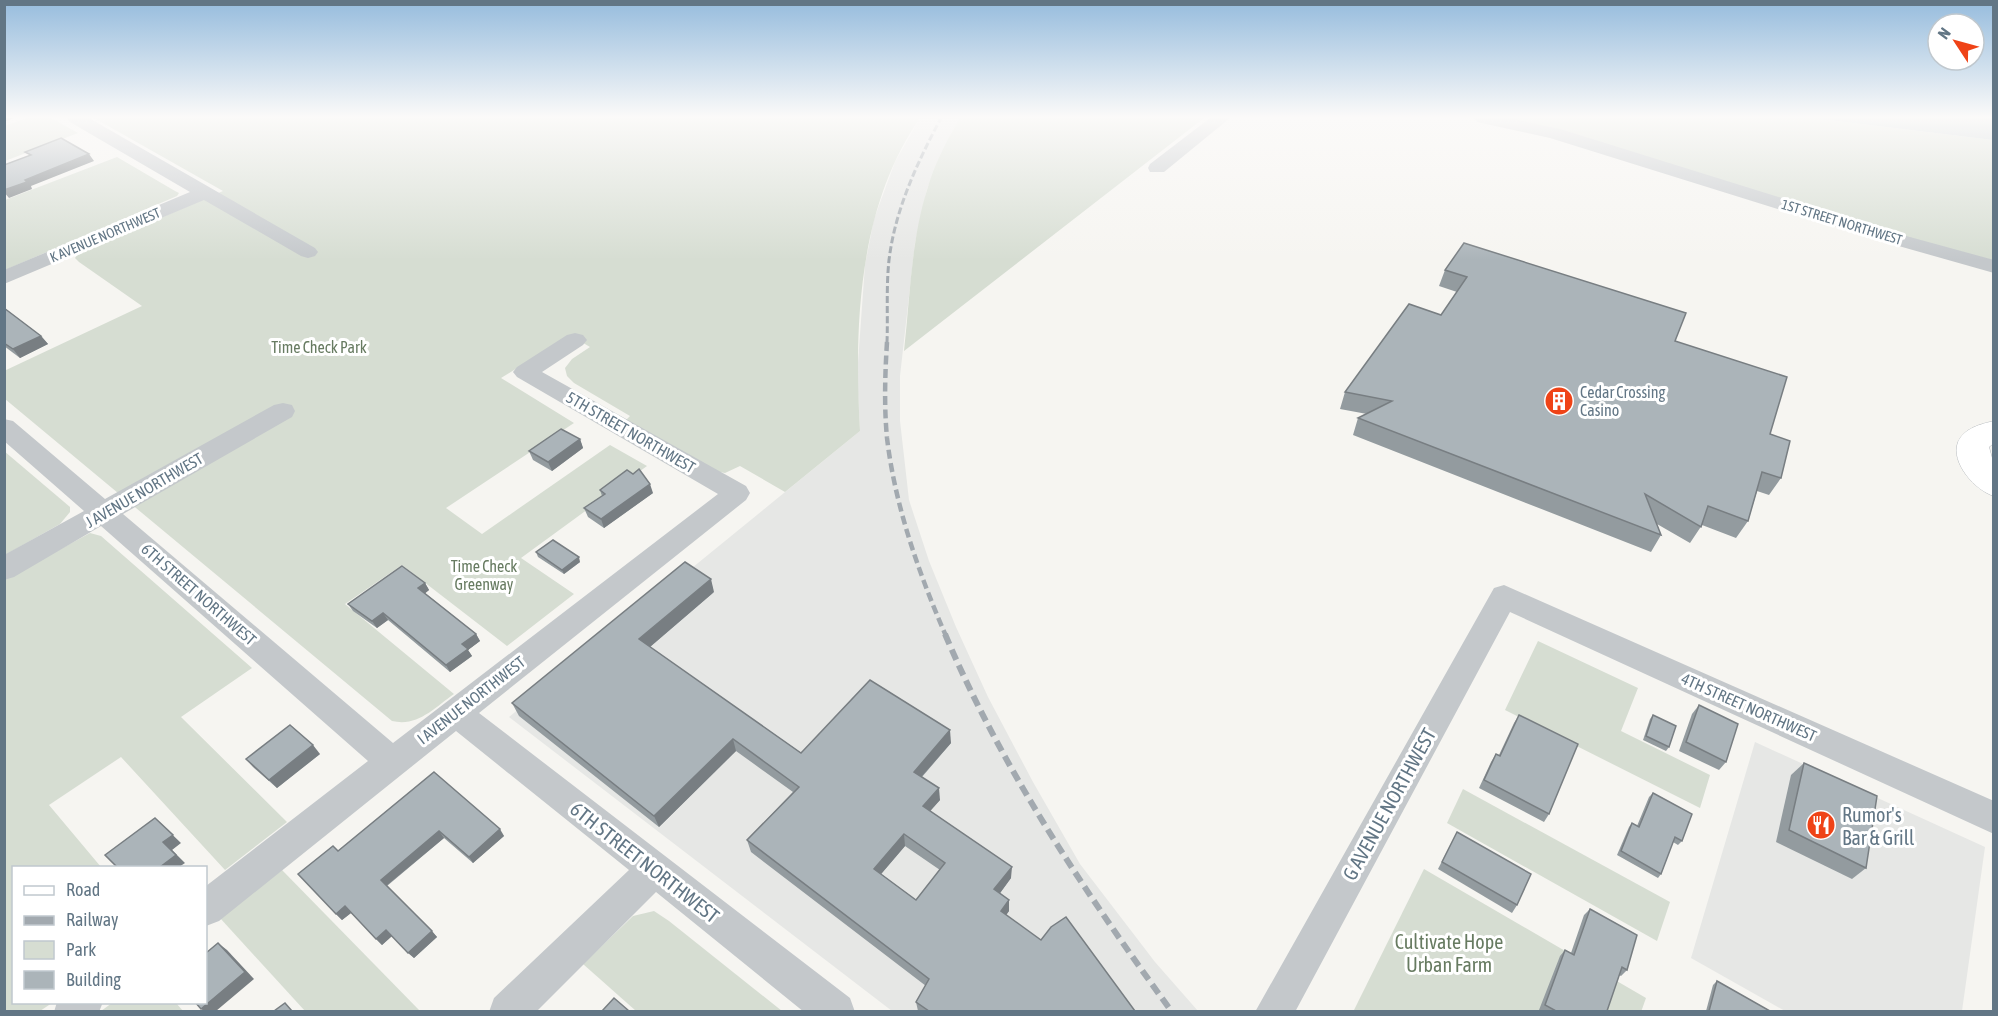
<svg xmlns="http://www.w3.org/2000/svg" width="1998" height="1016" viewBox="0 0 1998 1016" font-family="'Asap Condensed',sans-serif">
	<style>
		.built { fill: #e6e7e5 }
		.green { fill: #d6ddd2 }
		.water { fill: #bbc8cd }
		.lines { fill: none; stroke-linecap: round; stroke-linejoin: round }
		.major-casing { stroke: #b7bbbf; stroke-width: 1 }
		.minor { fill: #c4c8cb; fill-rule: evenodd }
		.major { fill: #fff; fill-rule: evenodd }
		.rail-far2 { stroke: #a2a9af; stroke-width: 3; stroke-dasharray: 7 3; stroke-linecap: butt }
		.rail-far1 { stroke: #a2a9af; stroke-width: 4.5; stroke-dasharray: 9 4.5; stroke-linecap: butt }
		.rail { stroke: #a2a9af; stroke-width: 6; stroke-dasharray: 11 6; stroke-linecap: butt }
		.wall { fill: #939b9f; fill-rule: evenodd }
		.shaded-wall { fill: #787e82 }
		.building { fill: #abb4b9; stroke: #787e82; stroke-width: 1.5; fill-rule: evenodd }
		.labels { text-anchor: middle; dominant-baseline: central; stroke-width: 6; stroke-linejoin: round; paint-order: stroke }
		.far-street-label { font-size: 14px; fill: #627685; stroke: #fff }
		.park-label { font-size: 16px; fill: #677b61; stroke: #fff }
		.poi-label { font-size: 16px; fill: #627685; stroke: #fff; text-anchor: start }
		.street-label { font-size: 16px; fill: #627685; stroke: #fff }
		.near-street-label { font-size: 20px; fill: #627685; stroke: #fff }
		.near-poi-label { font-size: 20px; fill: #627685; stroke: #fff; text-anchor: start }
		.near-park-label { font-size: 20px; fill: #677b61; stroke: #fff }
	</style>
	<rect width="100%" height="100%" fill="#f6f5f1"/>
	<!-- built -->
	<g class="built">
		<path d="M920 118H960L947 142 927 189 915 243 900 376V421L909 500 929 561 956 627 988 697 1033 782 1080 864 1155 962 1198 1011H892L509 717 860 431 857 376 865 265 874 219 895 162Z"/>
		<path d="M1755 742 1985 847 1962 1011H1785L1691 958Z"/>
	</g>
	<!-- green -->
	<g class="green">
		<path d="M27 118H51L78 133 5 161 4 126Z"/>
		<path d="M94 118H920C858 207 854 326 860 431L785 492 740 466 725 473 715 471 625 421 630 416 574 383 567 376 565 368 572 359 590 347 570 335 501 378 574 423 446 508 482 534 610 445 647 466 521 558 574 594 507 646 402 565 345 604 454 694C434 708 418 727 392 721L5 399 4 371 142 306 79 262 75 258 79 253 223 191Z"/>
		<path d="M960 118H1204L904 351C910 298 911 241 927 190 934 165 947 140 960 118Z"/>
		<path d="M1485 118H1812L1993 140V267L1554 133Z"/>
		<path d="M117 157 175 191 179 193 177 196 5 270V200Z"/>
		<path d="M4 451 70 507V512L60 524 5 555Z"/>
		<path d="M90 533 101 536 252 668 181 717 287 822 225 870 121 757 49 805 101 867 14 868V1002L52 1003 40 1011H5L4 580Z"/>
		<path d="M1538 641 1638 688 1621 731 1710 775 1700 808 1505 710Z"/>
		<path d="M1463 789 1670 902 1657 941 1447 823Z"/>
		<path d="M1424 869 1646 998 1641 1012H1353Z"/>
		<path d="M282 870 420 1011H305L220 918Z"/>
		<path d="M654 911 669 921 782 1011H636L583 964 633 916Z"/>
		<path d="M112 1003H176L183 1011H101Z"/>
	</g>
	<!-- water -->
	<path class="water" d="M1812 118H1993V140Z"/>
	<g class="lines">
		<!-- major casing -->
		<g class="major-casing">
			<path id="major" d="M1994 421V443L1989 447 1994 465V496C1976 491 1950 463 1958 442 1964 428 1981 424 1994 421Z"/>
		</g>
		<!-- minor -->
		<g class="minor">
			<path d="M67 118H89L315 248 318 252 315 256 308 258 301 256 204 200 4 284V270L190 192 70 122Z"/>
			<path d="M1210 118H1230L1164 172H1150L1148 168 1150 164Z"/>
			<path d="M1474 118H1508L1560 129 1888 231 1994 260V273L1874 239 1550 138 1477 122Z"/>
			<path d="M575 333 583 335 587 340 583 345 542 372 746 486 750 493 746 500 479 713 850 998 855 1012H804L656 892 536 1012H489L494 998 629 870 456 731 219 921 206 926V886L368 761 101 526 14 577 4 580V555L84 511 4 441V419L13 421 105 499 274 405 283 403 292 405 295 411 292 417 123 514 393 743 718 494 517 377 513 372 517 367 567 335Z"/>
			<path d="M1504 585 1994 801V834L1510 612 1295 1012H1255L1494 588Z"/>
			<path d="M57 1002H103L99 1012H54Z"/>
		</g>
		<!-- major -->
		<use href="#major" class="major"/>
		<!-- rail-far2 -->
		<path class="rail-far2" d="M887 343C888 316 886 288 889 260 895 210 917 163 941 118"/>
		<!-- rail-far1 -->
		<path class="rail-far1" d="M887 342C885 374 884 406 887 438 895 506 919 574 946 636"/>
		<!-- rail -->
		<path class="rail" d="M945 634C1003 771 1085 892 1172 1012"/>
	</g>
	<!-- wall -->
	<g class="wall">
		<path d="M1445 270 1675 341 1770 434 1781 478 1769 495 1757 491 1748 521 1736 538 1702 525 1690 543 1657 524 1661 535 1651 552 1353 435 1358 418 1367 414 1340 409 1345 392 1441 315 1457 292 1439 286Z"/>
		<path d="M4 308 41 336 48 344 20 358 4 346Z"/>
		<path d="M580 439 583 448 552 471 533 460 529 451Z"/>
		<path d="M600 490 653 493 604 528 588 517 584 508 602 496Z"/>
		<path d="M536 552 580 562 564 574 538 557Z"/>
		<path d="M425 583 429 590 425 593 476 634 480 641 468 650 472 656 450 672 388 620 377 628 353 611 348 604Z"/>
		<path d="M714 592 650 647 801 753 951 743 922 777 940 800 930 811 1011 878 1000 893 1009 911 1006 915 1135 1011H918L916 1002 926 986 751 852 747 840 793 792 736 751 659 827 519 716 512 703ZM905 846 940 870 916 900 881 874Z"/>
		<path d="M1699 705 1726 762 1719 770 1679 751 1692 714Z"/>
		<path d="M1519 715 1549 814 1544 822 1479 788 1491 762 1496 754 1499 755 1514 723Z"/>
		<path d="M1653 715 1669 747 1666 751 1643 740 1650 719Z"/>
		<path d="M320 754 277 788 253 767 246 759Z"/>
		<path d="M1804 763 1866 868 1852 879 1776 842 1791 775Z"/>
		<path d="M434 772 504 836 473 863 444 838 387 886 437 937 414 958 392 936 382 945 351 913 342 920 336 914 338 851Z"/>
		<path d="M1653 793 1682 841 1678 845 1673 842 1661 874 1658 878 1617 855 1629 827 1632 823 1637 826 1649 797Z"/>
		<path d="M1457 832 1517 905 1512 913 1438 869Z"/>
		<path d="M1590 909 1627 970 1621 976 1619 975 1607 1011H1541L1539 1010 1560 956 1565 950 1571 953 1584 915Z"/>
		<path d="M1717 981 1770 1011H1706L1713 985Z"/>
	</g>
	<!-- shaded-wall -->
	<g class="shaded-wall">
		<path d="M4 118H14L4 122Z"/>
		<path d="M89 154 94 161 31 186 32 189 9 198 4 192V190L25 180Z"/>
		<path d="M41 336 48 344 20 358 13 349Z"/>
		<path d="M580 439 583 448 552 471 548 462Z"/>
		<path d="M650 484 653 493 604 528 601 519Z"/>
		<path d="M579 557 580 562 564 574 562 570Z"/>
		<path d="M711 579 714 592 644 652 639 639Z"/>
		<path d="M425 583 429 590 423 595 418 588Z"/>
		<path d="M383 613 388 620 377 628 372 621Z"/>
		<path d="M476 634 480 641 468 650 472 656 450 672 446 665 462 644Z"/>
		<path d="M950 730 951 743 915 784 914 772Z"/>
		<path d="M733 739 736 751 659 827 654 816Z"/>
		<path d="M313 745 320 754 277 788 269 780Z"/>
		<path d="M939 788 940 800 924 818 923 806Z"/>
		<path d="M155 818 181 843 172 850 185 863 179 867H160Z"/>
		<path d="M500 829 504 836 473 863 469 857Z"/>
		<path d="M439 831 444 838 386 886 381 880Z"/>
		<path d="M904 834 905 846 876 880 874 869Z"/>
		<path d="M1012 867 1011 878 995 900 994 889Z"/>
		<path d="M1009 900V911L1001 922V911Z"/>
		<path d="M345 906 351 913 342 920 336 914Z"/>
		<path d="M386 930 392 936 382 945 376 939Z"/>
		<path d="M432 931 437 937 414 958 408 953Z"/>
		<path d="M218 943 227 950 254 979 216 1011H204L201 1009Z"/>
	</g>
	<!-- building -->
	<g class="building">
		<path d="M61 138 89 154 25 180 27 182 4 190V165L31 155 25 152Z"/>
		<path d="M1464 243 1686 313 1675 341 1787 377 1770 434 1790 441 1781 478 1762 472 1748 521 1708 506 1701 527 1645 494 1661 535 1358 418 1392 401 1345 392 1409 304 1441 315 1467 277 1445 270Z"/>
		<path d="M4 308 41 336 13 349 4 343Z"/>
		<path d="M561 429 580 439 548 462 529 451Z"/>
		<path d="M639 469 650 484 601 519 584 508 605 494 600 490 627 470 633 474Z"/>
		<path d="M553 540 579 557 562 570 536 552Z"/>
		<path d="M685 562 711 579 639 639 801 753 870 680 950 730 914 772 939 788 923 806 1012 867 994 889 1009 900 1001 911 1041 940 1051 927 1066 917 1135 1011H929L916 1002 929 979 747 840 799 787 733 739 654 816 512 703ZM904 834 945 863 916 900 874 869Z"/>
		<path d="M402 566 425 583 418 588 476 634 462 644 468 649 446 665 383 613 372 621 348 604Z"/>
		<path d="M1699 705 1738 724 1726 762 1686 742Z"/>
		<path d="M1519 715 1578 744 1549 814 1484 780 1496 754 1500 756Z"/>
		<path d="M1653 715 1676 726 1669 747 1646 736Z"/>
		<path d="M290 725 313 745 269 780 246 759Z"/>
		<path d="M1804 763 1877 796 1866 868 1789 830Z"/>
		<path d="M434 772 500 829 469 857 439 831 381 880 432 931 408 953 386 930 376 939 345 906 336 914 298 874 333 846 338 851Z"/>
		<path d="M1653 793 1692 814 1682 841 1675 837 1661 874 1621 851 1632 823 1639 827Z"/>
		<path d="M155 818 173 835 163 842 176 855 160 867H117L105 855Z"/>
		<path d="M1457 832 1531 874 1517 905 1442 862Z"/>
		<path d="M1590 909 1637 935 1627 970 1622 967 1607 1011H1556L1545 1005 1565 950 1574 955Z"/>
		<path d="M218 943 245 972 201 1009 195 1002H206V953Z"/>
		<path d="M1717 981 1770 1011H1709Z"/>
		<path d="M614 998 629 1011H602Z"/>
		<path d="M285 1003 292 1011H274Z"/>
	</g>
	<!-- sky -->
	<linearGradient id="sky" x2="0" y2="1"><stop stop-color="#96bcdd"/><stop offset="0.45" stop-color="#fbfaf9"/><stop offset="1" stop-color="#fbfaf9" stop-opacity="0"/></linearGradient>
	<rect width="1998" height="260" fill="url(#sky)"/>
	<!-- icons -->
	<defs>
		<g id="building-disc" transform="scale(1.5)"><circle r="9.5" fill="#ef4317" stroke="#fff"/><path d="M-4-6H4V6H1V3H-1V6H-4ZM-2.5-4.3h1.7v1.8h-1.7ZM.8-4.3h1.7v1.8H.8ZM-2.5-1h1.7V.8h-1.7ZM.8-1h1.7V.8H.8Z" fill="#fff"/></g>
		<g id="restaurant-disc" transform="scale(1.5)"><circle r="9.5" fill="#ef4317" stroke="#fff"/><path d="M-5-6h1v4h1v-4h1v4h1v-4h1v5L-1.5 .5V6h-2V.5L-5-1ZM5-6V6H3V1.5H1.5Q1.5-4 5-6Z" fill="#fff"/></g>
	</defs>
	<g fill-rule="evenodd">
		<use href="#building-disc" x="1559" y="401"/>
		<use href="#restaurant-disc" x="1821" y="825"/>
	</g>
	<g class="labels">
		<!-- far-street labels -->
		<g class="far-street-label">
			<text transform="translate(1842 222) rotate(17)">1ST STREET NORTHWEST</text>
			<text transform="translate(105 235) rotate(-23)">K AVENUE NORTHWEST</text>
		</g>
		<!-- park labels -->
		<g class="park-label">
			<text x="319" y="347">Time Check Park</text>
			<text x="484" y="566">Time Check<tspan x="484" dy="18">Greenway</tspan></text>
		</g>
		<!-- poi labels -->
		<g class="poi-label">
			<text x="1580" y="392">Cedar Crossing<tspan x="1580" dy="18">Casino</tspan></text>
		</g>
		<!-- street labels -->
		<g class="street-label">
			<text transform="translate(631 432) rotate(30)">5TH STREET NORTHWEST</text>
			<text transform="translate(144 490) rotate(-30)">J AVENUE NORTHWEST</text>
			<text transform="translate(199 594) rotate(41)">6TH STREET NORTHWEST</text>
			<text transform="translate(471 700) rotate(-38)">I AVENUE NORTHWEST</text>
			<text transform="translate(1749 707) rotate(24)">4TH STREET NORTHWEST</text>
		</g>
		<!-- near-street labels -->
		<g class="near-street-label">
			<text transform="translate(1389 804) rotate(-61)">G AVENUE NORTHWEST</text>
			<text transform="translate(645 862) rotate(38)">6TH STREET NORTHWEST</text>
		</g>
		<!-- near-poi labels -->
		<g class="near-poi-label">
			<text x="1842" y="814">Rumor's<tspan x="1842" dy="23">Bar &amp; Grill</tspan></text>
		</g>
		<!-- near-park labels -->
		<g class="near-park-label">
			<text x="1449" y="941">Cultivate Hope<tspan x="1449" dy="23">Urban Farm</tspan></text>
		</g>
	</g>
	<!-- border -->
	<rect width="1998" height="1016" fill="none" stroke="#627685" stroke-width="12"/>
	<!-- legend -->
	<rect x="12" y="866" width="195" height="138" fill="#ffffff" stroke="#c0c8ce" stroke-width="1.5"/>
	<rect x="24" y="886" width="30" height="9" fill="#ffffff" stroke="#c0c8ce" stroke-width="1.5"/>
	<text x="66" y="896" font-size="18" fill="#627685">Road</text>
	<rect x="24" y="916" width="30" height="9" fill="#a2a9af" stroke="#c0c8ce" stroke-width="1.5"/>
	<text x="66" y="926" font-size="18" fill="#627685">Railway</text>
	<rect x="24" y="941" width="30" height="18" fill="#d6ddd2" stroke="#c0c8ce" stroke-width="1.5"/>
	<text x="66" y="956" font-size="18" fill="#627685">Park</text>
	<rect x="24" y="971" width="30" height="18" fill="#abb4b9" stroke="#c0c8ce" stroke-width="1.5"/>
	<text x="66" y="986" font-size="18" fill="#627685">Building</text>
	<!-- north arrow -->
	<g transform="translate(1956 42) rotate(306)"><circle r="28" fill="#ffffff" stroke="#c0c8ce" stroke-width="1.5"/>
	<path d="M0-4.5L10 22L0 15L-10 22Z" fill="#ef4317"/>
	<text y="-9" font-size="16" font-weight="bold" text-anchor="middle" fill="#627685">N</text>
	</g>
</svg>
